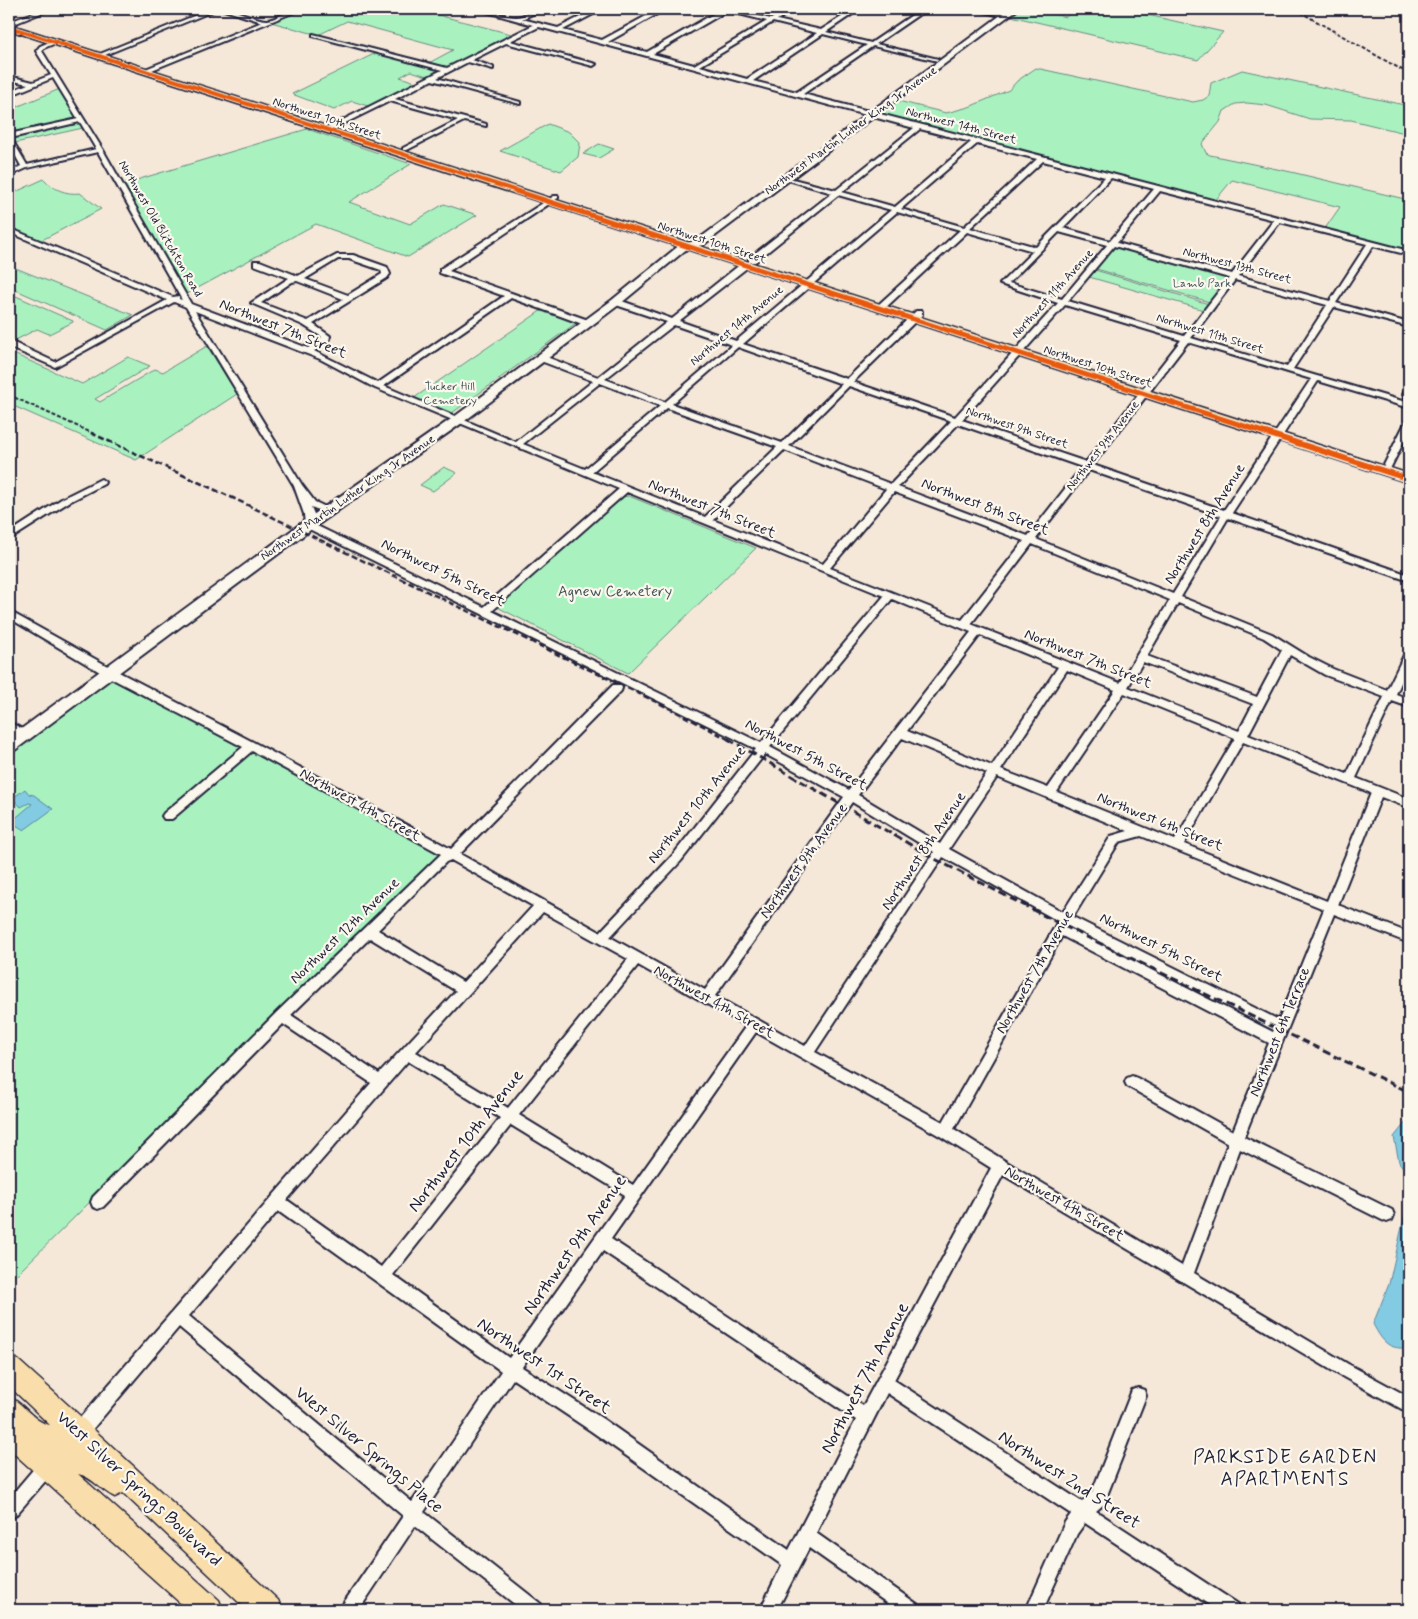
<svg xmlns="http://www.w3.org/2000/svg" width="1418" height="1619" viewBox="0 0 1418 1619" font-family="Mynerve,sans-serif">
	<style>
		.green { fill: #a9f2c0; stroke: #668a7e }
		.water { fill: #82cbe2; stroke: #5c879f }
		.lines { fill: none; stroke-linecap: round; stroke-linejoin: round }
		.minor-casing { stroke: #22223b; stroke-width: 4 }
		.secondary-casing { stroke: #22223b; stroke-width: 4 }
		.primary-casing { stroke: #22223b; stroke-width: 3 }
		.trunk-casing { stroke: #22223b; stroke-width: 3 }
		.minor { fill: #fbf7ec; fill-rule: evenodd }
		.secondary { fill: #fbf7ec; fill-rule: evenodd }
		.primary { fill: #f9deab; fill-rule: evenodd }
		.trunk { fill: #f9deab; fill-rule: evenodd }
		.rail-far2 { stroke: #22223b; stroke-width: 2; stroke-dasharray: 4 2; stroke-linecap: butt }
		.rail-far1 { stroke: #22223b; stroke-width: 2.5; stroke-dasharray: 6 3; stroke-linecap: butt }
		.rail { stroke: #22223b; stroke-width: 3; stroke-dasharray: 8 4; stroke-linecap: butt }
		.cycleway-far2-casing { stroke: #fbf7ec; stroke-width: 5.5 }
		.cycleway-far1-casing { stroke: #fbf7ec; stroke-width: 7 }
		.cycleway-casing { stroke: #fbf7ec; stroke-width: 9 }
		.cycleway-far2 { stroke: #e8590c; stroke-width: 4 }
		.cycleway-far1 { stroke: #e8590c; stroke-width: 5 }
		.cycleway { stroke: #e8590c; stroke-width: 6 }
		.labels { text-anchor: middle; dominant-baseline: central; stroke-width: 4.5; stroke-linejoin: round; paint-order: stroke }
		.far-street-label { font-size: 12px; fill: #22223b; stroke: #fbf7ec }
		.far-park-label { font-size: 12px; fill: #44565c; stroke: #fbf7ec }
		.street-label { font-size: 15px; fill: #22223b; stroke: #fbf7ec }
		.park-label { font-size: 15px; fill: #44565c; stroke: #fbf7ec }
		.near-street-label { font-size: 18px; fill: #22223b; stroke: #fbf7ec }
		.near-neighbourhood-label { font-size: 19px; letter-spacing: 1px; fill: #22223b; stroke: #fbf7ec }
	</style>
	<rect width="100%" height="100%" fill="#f5e8d9"/>
	<filter id="ink" filterUnits="userSpaceOnUse"><feTurbulence type="fractalNoise" baseFrequency=".02" numOctaves="2"/><feDisplacementMap in="SourceGraphic" scale="10" xChannelSelector="R" yChannelSelector="G"/><feConvolveMatrix kernelMatrix="1 2 1 2 8 2 1 2 1" color-interpolation-filters="sRGB"/></filter>
	<g filter="url(#ink)">
		<!-- green -->
		<g class="green">
			<path d="M302 9H431L430 13 515 35 447 69 427 64 453 50 347 21 318 35 271 22Z"/>
			<path d="M1021 9H1030L1066 17 1076 9H1121L1223 32 1198 60 1011 16Z"/>
			<path d="M376 53 443 71 430 77 411 71 400 77 419 83 371 107 352 101 334 110 292 94Z"/>
			<path d="M1036 68 1193 102 1203 100 1209 96 1211 83 1242 70 1409 106V134L1351 120 1310 119 1266 105 1247 103 1235 104 1224 111 1220 122 1202 144 1206 153 1210 155 1291 172 1409 200V252L1324 230 1340 207 1232 180 1214 202 879 115 898 101 946 113 969 107 1009 90 1017 81Z"/>
			<path d="M60 89 78 120 9 135V110Z"/>
			<path d="M79 122 83 128 15 143 11 137Z"/>
			<path d="M548 124 569 132 580 143 578 157 561 171 500 151Z"/>
			<path d="M307 129 411 164 349 202 410 224 444 204 477 215 408 257 316 224 185 295 123 184Z"/>
			<path d="M599 144 614 149 599 158 583 154Z"/>
			<path d="M44 179C53 189 66 195 80 193L101 209 40 241 9 228V195Z"/>
			<path d="M1113 244 1234 277 1213 303 1093 268Z"/>
			<path d="M13 267 133 315 107 330 9 287V269Z"/>
			<path d="M1095 270 1209 304 1204 310 1089 277Z"/>
			<path d="M9 293 73 321V322L49 334 37 329 12 342 9 341Z"/>
			<path d="M542 310 576 323 452 413 414 398Z"/>
			<path d="M207 346 237 394 136 460 9 404V352L82 384 128 357 150 366 95 399 100 402 155 369 163 372Z"/>
			<path d="M444 467 457 473 433 491 420 485Z"/>
			<path d="M629 496 756 548 628 673 497 607 621 497Z"/>
			<path d="M112 679 244 747 161 817 167 821 251 751 441 855 9 1282V755Z"/>
		</g>
		<!-- water -->
		<g class="water">
			<path d="M25 789 29 794 34 795 53 809 24 830 11 822 32 804 29 803 21 807 17 803 10 800Z"/>
			<path d="M1406 1122 1409 1124V1176L1399 1162 1394 1137Z"/>
			<path d="M1409 1196V1352C1404 1347 1401 1349 1394 1347 1384 1345 1377 1332 1373 1324L1389 1284Z"/>
		</g>
		<g class="lines">
			<!-- minor casing -->
			<g class="minor-casing">
				<g id="minor">
					<path d="M44 9H51L9 26V22Z"/>
					<path d="M211 9H218L100 57 95 56Z"/>
					<path d="M221 9C236 8 256 21 268 20 280 18 289 8 302 9L147 72H143V70L262 22Z"/>
					<path d="M476 9C490 8 502 17 516 17 525 17 533 9 543 9L522 19 558 28 596 9H603L563 30 602 40 659 9H666L608 42 647 52 722 9H731L771 19 788 9H794L777 20 821 30 854 9H860L826 32 871 43 921 9H927L876 44 938 59V61L873 46 803 94 1409 251V255L1373 246 1336 303 1409 323V327L1334 307 1293 369 1409 403V408L1318 381 1232 513 1409 575V581L1228 518 1181 597 1272 634 1309 657 1333 669 1387 690 1404 655 1409 652V665L1396 694 1409 699V707L1392 701 1356 778 1409 799V808L1381 797 1338 905 1409 933V943L1334 914 1244 1137 1392 1210 1394 1215 1392 1220 1387 1222 1382 1220 1240 1149 1194 1273 1348 1364 1409 1397V1413L1338 1374 1003 1175 894 1380 1082 1502 1092 1492 1132 1390 1138 1388 1144 1390 1146 1396 1106 1498 1104 1504 1096 1511 1238 1604 1240 1610H1217L1085 1523 1077 1534 1043 1610H1026L1065 1522 1071 1514 887 1393 816 1533 917 1604 919 1610H897L809 1548 777 1610H760L782 1565 591 1431 513 1379 424 1512 541 1604 543 1610H522L415 1526 359 1610H341L343 1604 403 1516 179 1327 85 1438 79 1440 73 1438 71 1432 73 1426 371 1083 283 1024 103 1207 98 1209 93 1207 91 1202 93 1197 277 1012 441 854 252 751 172 819H164L162 816 164 813 243 747 105 675 9 618V611L113 669 255 743 451 849 613 685H621L622 688 621 691 460 854 600 932 673 855 756 749 305 527 304 514 294 486 186 307 174 302 55 367 9 347V342H12L55 362 167 300 9 232V228L173 297 179 296V299L182 300 98 152 27 168 9 176V172L21 166 9 144V134L78 119 53 78 9 96V92L28 84 9 80V76L33 82 51 75 36 51 40 46 54 40 56 43 44 48 42 51 103 150 191 304 308 348 322 337 303 325 251 303 289 278 254 265V261H260L298 276 337 255H353L387 267 390 274 387 278 313 324 330 336 329 341 314 351 378 383 504 296 440 273V269L554 196H558V198L449 271 591 321V325H585L511 298 384 386 516 442 593 381 538 360V356H544L598 377 667 322 613 304V300H619L672 319 742 263H748V267L679 321 736 341 891 210 838 195 755 262H749V258L832 193 785 179V177L836 190 914 128 539 27 510 41 596 64 593 66 506 43 472 60 493 67V69L468 62 437 78 520 102V104L432 80 395 99 486 124V126L464 121 407 150H403V148L458 120 390 101 329 131H325V129L442 70 313 36V34L447 68 533 25ZM727 11 767 21 694 65 653 54ZM773 22 817 33 747 79 700 66ZM823 34 867 45 797 92 753 81ZM80 122 96 149 27 165 11 138ZM920 129 971 142 895 207 842 192ZM977 144 1037 159 964 227 901 209ZM1043 161 1105 177 1036 247 970 228ZM1111 178 1154 189 1110 241 1063 228ZM1160 191 1274 220 1232 274 1117 243ZM897 212 960 230 877 306V310H883L967 232 1033 251 1000 284 1058 303 955 417 853 382 922 315V311H916L847 379 743 344ZM1280 222 1367 244 1330 301 1238 276ZM1059 232 1107 245 1062 299 1009 283ZM1114 246 1229 278 1184 336 1068 301ZM338 259H349L381 270 382 274 348 295 305 279ZM1235 280 1327 305 1287 367 1191 338ZM297 281 343 299 308 321 261 303 292 282ZM1065 305 1181 340 1086 462 962 420ZM195 311 320 359 375 388 619 489 484 607 313 524 314 514 311 507 329 514 334 511 315 502 302 485ZM674 325 732 345 665 402 605 379ZM1188 342 1311 379 1224 510 1093 465ZM738 347 842 384 782 443 672 404ZM600 383 660 406 585 469 523 444ZM849 386 951 421 891 484 789 446ZM667 408 777 447 705 517 592 472ZM958 424 1082 467 1028 536 898 487ZM784 450 886 489 823 564 713 520ZM1089 470 1221 516 1173 594 1036 539ZM627 492 884 596 761 743 492 611ZM894 492 1024 541 962 620 830 568ZM1032 544 1170 600 1120 683 971 624ZM892 599 971 632 849 790 770 747ZM1178 603 1264 638 1282 650 1257 697 1147 656ZM980 635 1058 667 992 766 907 731ZM1290 655 1325 675 1384 697 1347 774 1248 735ZM1143 662 1253 704 1239 731 1128 687ZM1067 670 1115 690 1048 788 1001 770ZM1124 693 1235 738 1175 840 1057 792ZM902 738 987 773 940 844 858 795ZM1243 742 1371 793 1327 901 1184 844ZM765 754 844 797 705 990 610 937 681 861ZM997 777 1128 831 1111 836 1063 912 949 849ZM852 802 934 852 805 1046 715 996ZM1141 836 1324 909 1279 1020 1073 917 1119 842ZM943 857 1058 921 943 1122 815 1052ZM451 860 533 906 463 982 378 930 446 862ZM543 912 628 959 508 1108 416 1052ZM1068 926 1274 1030 1273 1032 1067 927ZM1062 936 1269 1043 1233 1131 1137 1078 1132 1076 1127 1078 1125 1082 1127 1086 1228 1143 1182 1266 1005 1161 954 1129ZM370 938 456 991 379 1074 291 1015ZM638 965 746 1026 633 1185 519 1115ZM756 1032 940 1136 991 1168 863 1406 611 1239ZM408 1061 500 1118 381 1267 287 1200ZM511 1125 625 1195 509 1358 393 1275ZM278 1211 501 1371 412 1502 189 1316ZM603 1251 856 1420 789 1550 603 1419 522 1367Z"/>
					<path d="M973 9H983L1008 15 1005 17Z"/>
					<path d="M1406 387H1409V400L1403 395Z"/>
					<path d="M1406 421H1409V431L1389 471 1385 474 1382 473 1381 471Z"/>
					<path d="M101 479 105 482 104 484 69 502 9 540V533L63 498Z"/>
					<path d="M9 722 28 732 29 735 28 738H20L9 731Z"/>
					<path d="M48 1457 54 1459 56 1465 54 1471 15 1516 9 1518V1498L42 1459Z"/>
				</g>
			</g>
			<!-- secondary casing -->
			<g class="secondary-casing">
				<path id="secondary" d="M1009 9H1018L703 245 688 248 620 304 462 423 313 528 15 750 9 752V738L303 522 454 417 612 300 681 244 696 241Z"/>
			</g>
			<!-- primary casing -->
			<g class="primary-casing">
				<path id="primary" d="M9 1356 18 1360 88 1423 90 1426 278 1600 282 1610H247L123 1493 115 1497C101 1491 93 1477 78 1474L219 1600 223 1610H188L9 1449V1397C24 1403 33 1422 50 1425L9 1386Z"/>
			</g>
			<!-- trunk casing -->
			<g class="trunk-casing">
				<path id="trunk" d="M9 24 1409 474V483L9 30Z"/>
			</g>
			<!-- minor -->
			<use href="#minor" class="minor"/>
			<!-- secondary -->
			<use href="#secondary" class="secondary"/>
			<!-- primary -->
			<use href="#primary" class="primary"/>
			<!-- trunk -->
			<use href="#trunk" class="trunk"/>
			<!-- rail-far2 -->
			<g class="rail-far2">
				<path d="M1295 9 1409 74"/>
				<path d="M9 395 94 434"/>
			</g>
			<!-- rail-far1 -->
			<path class="rail-far1" d="M91 433 235 499 673 710 730 740"/>
			<!-- rail -->
			<path class="rail" d="M728 739 937 860 1062 925 1409 1092"/>
			<!-- cycleway-far2 casing -->
			<g class="cycleway-far2-casing">
				<path id="cycleway-far2" d="M9 27 520 192"/>
			</g>
			<!-- cycleway-far1 casing -->
			<g class="cycleway-far1-casing">
				<path id="cycleway-far1" d="M516 191 1269 434"/>
			</g>
			<!-- cycleway casing -->
			<g class="cycleway-casing">
				<path id="cycleway" d="M1266 433 1409 479"/>
			</g>
			<!-- cycleway-far2 -->
			<use href="#cycleway-far2" class="cycleway-far2"/>
			<!-- cycleway-far1 -->
			<use href="#cycleway-far1" class="cycleway-far1"/>
			<!-- cycleway -->
			<use href="#cycleway" class="cycleway"/>
		</g>
	</g>
	<g class="labels">
		<!-- far-street labels -->
		<g class="far-street-label">
			<text transform="translate(327 119) rotate(18)">Northwest 10th Street</text>
			<text transform="translate(961 126) rotate(15)">Northwest 14th Street</text>
			<text transform="translate(851 131) rotate(-36)">Northwest Martin Luther King Jr Avenue</text>
			<text transform="translate(160 229) rotate(60)">Northwest Old Blitchton Road</text>
			<text transform="translate(712 243) rotate(18)">Northwest 10th Street</text>
			<text transform="translate(1237 266) rotate(15)">Northwest 13th Street</text>
			<text transform="translate(1053 294) rotate(-48)">Northwest 11th Avenue</text>
			<text transform="translate(737 326) rotate(-40)">Northwest 14th Avenue</text>
			<text transform="translate(1210 334) rotate(17)">Northwest 11th Street</text>
			<text transform="translate(1098 367) rotate(18)">Northwest 10th Street</text>
			<text transform="translate(1017 428) rotate(19)">Northwest 9th Street</text>
			<text transform="translate(1103 446) rotate(-52)">Northwest 9th Avenue</text>
			<text transform="translate(348 498) rotate(-35)">Northwest Martin Luther King Jr Avenue</text>
		</g>
		<!-- far-park labels -->
		<g class="far-park-label">
			<text x="1202" y="284">Lamb Park</text>
			<text x="450" y="387">Tucker Hill<tspan x="450" dy="14">Cemetery</tspan></text>
		</g>
		<!-- street labels -->
		<g class="street-label">
			<text transform="translate(283 329) rotate(22)">Northwest 7th Street</text>
			<text transform="translate(985 507) rotate(21)">Northwest 8th Street</text>
			<text transform="translate(712 509) rotate(22)">Northwest 7th Street</text>
			<text transform="translate(1205 524) rotate(-58)">Northwest 8th Avenue</text>
			<text transform="translate(443 573) rotate(26)">Northwest 5th Street</text>
			<text transform="translate(1088 659) rotate(22)">Northwest 7th Street</text>
			<text transform="translate(806 755) rotate(28)">Northwest 5th Street</text>
			<text transform="translate(360 805) rotate(29)">Northwest 4th Street</text>
			<text transform="translate(697 805) rotate(-51)">Northwest 10th Avenue</text>
			<text transform="translate(1160 822) rotate(22)">Northwest 6th Street</text>
			<text transform="translate(924 851) rotate(-56)">Northwest 8th Avenue</text>
			<text transform="translate(804 861) rotate(-54)">Northwest 9th Avenue</text>
			<text transform="translate(345 931) rotate(-44)">Northwest 12th Avenue</text>
			<text transform="translate(1161 948) rotate(27)">Northwest 5th Street</text>
			<text transform="translate(1035 972) rotate(-60)">Northwest 7th Avenue</text>
			<text transform="translate(714 1002) rotate(29)">Northwest 4th Street</text>
			<text transform="translate(1280 1032) rotate(-68)">Northwest 6th Terrace</text>
			<text transform="translate(1064 1204) rotate(30)">Northwest 4th Street</text>
		</g>
		<!-- park labels -->
		<g class="park-label">
			<text x="615" y="592">Agnew Cemetery</text>
		</g>
		<!-- near-street labels -->
		<g class="near-street-label">
			<text transform="translate(466 1141) rotate(-52)">Northwest 10th Avenue</text>
			<text transform="translate(575 1245) rotate(-55)">Northwest 9th Avenue</text>
			<text transform="translate(544 1366) rotate(34)">Northwest 1st Street</text>
			<text transform="translate(865 1378) rotate(-62)">Northwest 7th Avenue</text>
			<text transform="translate(369 1450) rotate(40)">West Silver Springs Place</text>
			<text transform="translate(1069 1480) rotate(33)">Northwest 2nd Street</text>
			<text transform="translate(139 1489) rotate(43)">West Silver Springs Boulevard</text>
		</g>
		<!-- near-neighbourhood labels -->
		<g class="near-neighbourhood-label">
			<text x="1285" y="1457">PARKSIDE GARDEN<tspan x="1285" dy="22">APARTMENTS</tspan></text>
		</g>
	</g>
	<!-- margin -->
	<rect width="1418" height="1619" fill="none" stroke="#fbf7ec" stroke-width="30"/>
	<rect x="15" y="15" width="1388" height="1589" fill="none" stroke="#22223b" stroke-width="2" filter="url(#ink)"/>
</svg>
